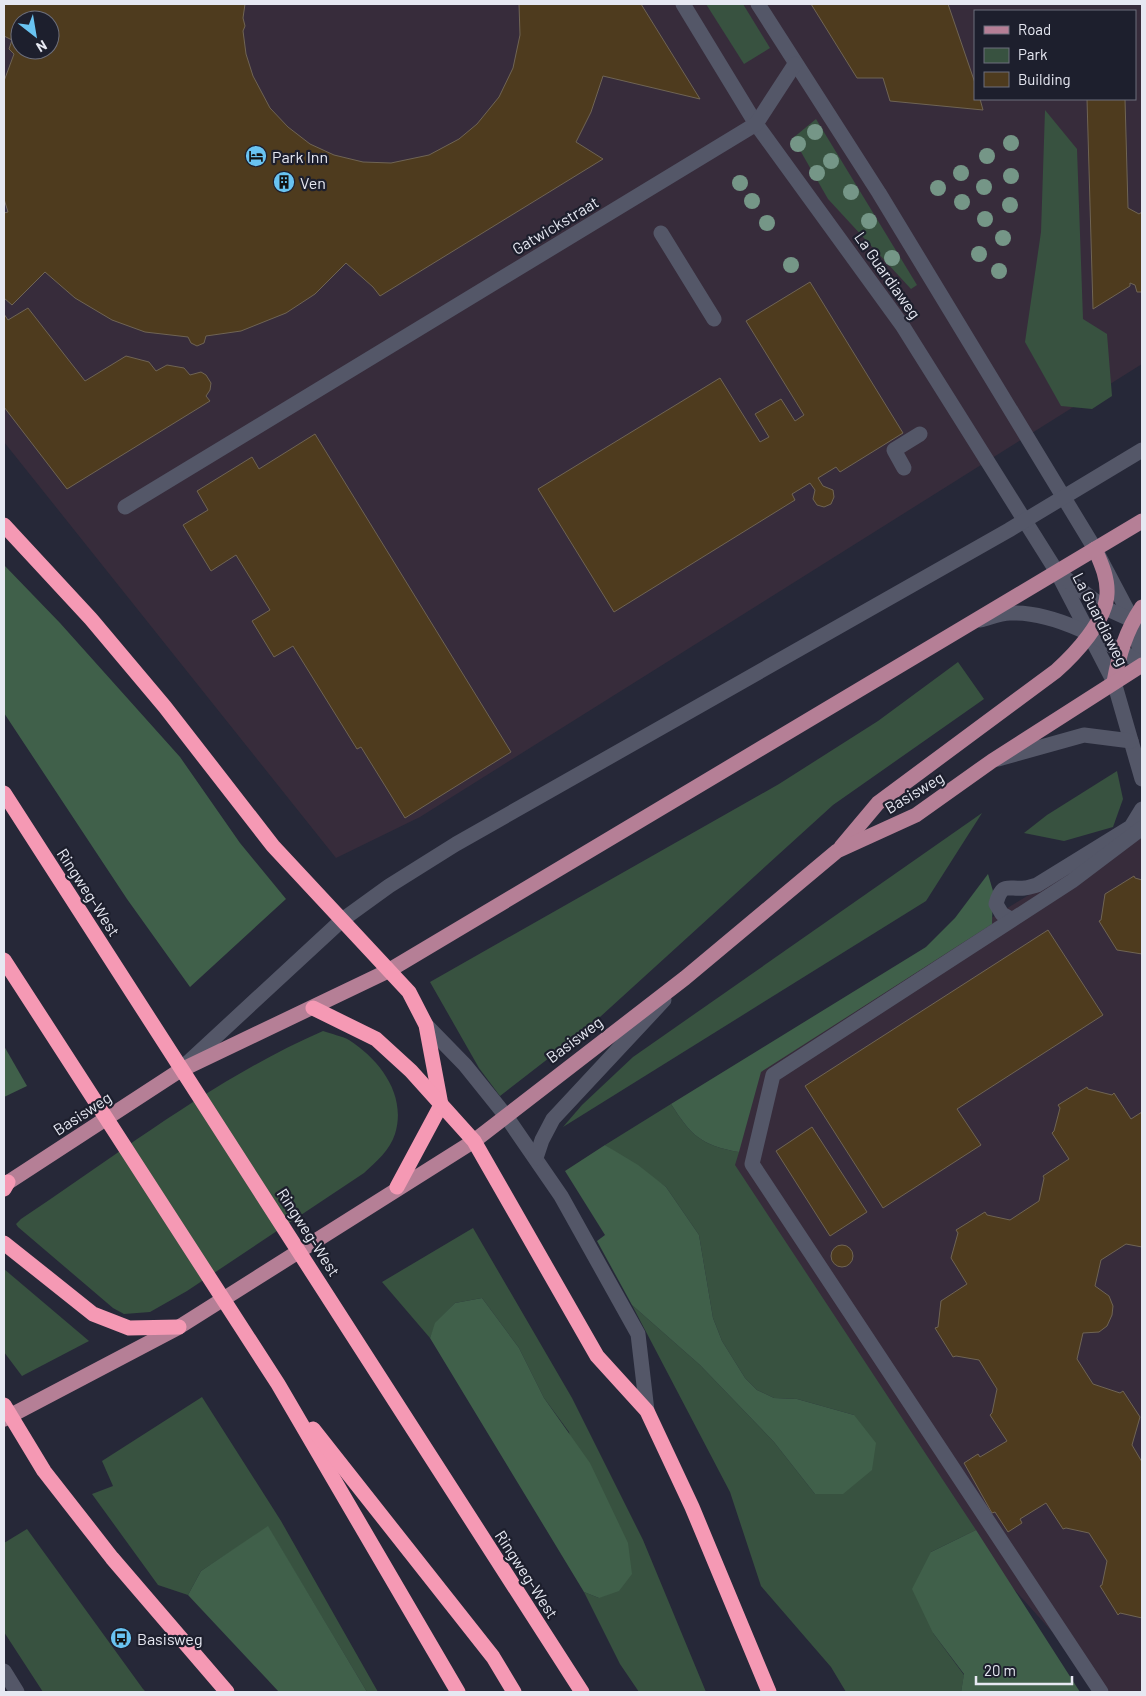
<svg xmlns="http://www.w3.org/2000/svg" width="1146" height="1696" viewBox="0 0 1146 1696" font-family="Barlow,sans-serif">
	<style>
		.commercial { fill: #372c3b; fill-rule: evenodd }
		.green { fill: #385240 }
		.forest { fill: #40604a }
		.building { fill: #4e3b1e; stroke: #6f6454; fill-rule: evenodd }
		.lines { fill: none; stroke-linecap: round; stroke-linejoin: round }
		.minor { stroke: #545768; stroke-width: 15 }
		.major { stroke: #b57f96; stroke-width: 15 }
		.highway { stroke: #f599b4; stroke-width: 15 }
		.tree { fill: #759687 }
		.labels { text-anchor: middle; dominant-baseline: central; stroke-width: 4.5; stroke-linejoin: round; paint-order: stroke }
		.poi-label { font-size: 16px; fill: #e6e8f2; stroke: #1d1f2d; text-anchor: start }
		.street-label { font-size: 16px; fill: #e6e8f2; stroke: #1d1f2d }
	</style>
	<rect width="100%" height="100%" fill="#262838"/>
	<!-- commercial -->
	<g class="commercial">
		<path d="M4 4H1142V364L420 817 336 858 4 442ZM975 11H1135V99H975ZM20 20H50V50H20Z"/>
		<path d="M1142 826V1692H1106L935 1501 727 1164 754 1069 996 915Z"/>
	</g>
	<!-- green -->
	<g class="green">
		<path d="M706 4H743L770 48 744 64Z"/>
		<path d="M1045 110 1077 149 1083 319 1107 334 1112 396 1092 409 1061 406 1025 342 1041 232Z"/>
		<path d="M816 119 917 285 911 289 828 199 793 138Z"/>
		<path d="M958 662 984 699 833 805 589 1027 500 1096 479 1068 430 982 779 784 878 721Z"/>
		<path d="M1117 771 1123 799 1113 827 1064 841 1024 833 1047 815Z"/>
		<path d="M982 813 926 901 563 1127 582 1105 633 1057Z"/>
		<path d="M323 1031C331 1034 342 1036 349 1040 380 1060 407 1095 395 1134 390 1150 376 1162 364 1173L187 1291 150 1312 124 1314 113 1308 18 1227 16 1224 21 1219C119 1154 215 1078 323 1031Z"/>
		<path d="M671 1104C691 1135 700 1145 739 1152L735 1165 976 1530 931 1552 933 1633 964 1675 961 1692H846L831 1667 761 1586 730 1492 632 1305 700 1365 774 1442 815 1494 854 1415 797 1399 774 1398 757 1390 745 1378 722 1341 713 1318 699 1235 666 1187 605 1145Z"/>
		<path d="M473 1228 572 1398 643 1540 706 1692H639L620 1664 584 1592 599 1598 569 1432 544 1398 519 1348 482 1298 455 1303 436 1323 430 1338 382 1282Z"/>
		<path d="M4 1269 89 1341 22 1376 4 1352Z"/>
		<path d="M202 1397 281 1521 378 1692H367L268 1527 201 1571 188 1595 158 1585 92 1494 113 1486 102 1461Z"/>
		<path d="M27 1529 143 1689 146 1692H43L4 1632V1543Z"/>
	</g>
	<!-- forest -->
	<g class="forest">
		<path d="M4 565 60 623 180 757 240 843 286 899 190 987 127 899 4 713Z"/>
		<path d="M988 874 993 891 992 924 761 1072 739 1152C700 1145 691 1135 671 1104L926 947 955 918Z"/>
		<path d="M4 1046 27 1086 4 1097Z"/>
		<path d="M605 1145 638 1165 666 1187 699 1235 713 1318 722 1341 745 1378 757 1390 774 1398 797 1399 854 1415 876 1443 872 1470 843 1494H815L774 1442 700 1365 632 1305 597 1241 605 1235 565 1171Z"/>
		<path d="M482 1298 519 1348 544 1398 590 1463 628 1543 632 1574 619 1591 599 1598 584 1592 430 1338 435 1323 455 1303Z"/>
		<path d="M268 1526 367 1692H279L188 1595 201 1571Z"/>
		<path d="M976 1530 1080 1692H961L964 1674 933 1633 912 1589 931 1552Z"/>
	</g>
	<!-- building -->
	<g class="building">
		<path d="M4 4H245L243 18 245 26 243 31 246 54 253 76 270 108 288 127 310 144 334 155 363 162 391 163 429 155 459 139 477 124 499 97 513 68 520 35 519 4H641L700 99 603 76 591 112 576 142 603 159 380 296 373 287 346 263 315 294 286 313 241 331 206 336 204 343 197 346 191 343 188 337 145 332 112 320 75 298 45 272 12 305 4 298V213L8 212 4 199V81L14 54 9 49 12 40 4 36ZM20 20H50V50H20Z"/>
		<path d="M811 4H948L975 83V99H980L983 110 890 101 883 78H857Z"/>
		<path d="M1087 99H1125L1128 208 1139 214 1142 212V292H1137L1135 285 1130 283V286L1093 309Z"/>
		<path d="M810 282 903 433 840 472 836 467 818 478 823 486 833 490 834 497 831 504 824 507 817 505 813 499 815 490 810 483 792 494 795 500 614 612 538 489 720 378 760 442 769 437 755 414 781 399 795 421 804 415 746 321Z"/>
		<path d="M28 308 85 381 126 356 149 362 156 371 167 365 184 368 190 375 201 372 206 375 211 383 210 390 206 396 210 401 67 489 4 407V314L8 320Z"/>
		<path d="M315 434 511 752 405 818 361 747 357 749 293 646 274 657 252 621 270 610 236 555 211 571 183 525 208 510 197 491 252 457 259 469Z"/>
		<path d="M1134 876 1135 878 1142 880V954L1117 950 1099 921 1101 920 1105 894Z"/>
		<path d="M1048 930 1103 1015 957 1109 981 1145 883 1208 805 1086Z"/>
		<path d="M1087 1087 1088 1089 1112 1095 1114 1093 1131 1119 1142 1112V1247L1126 1244 1101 1260 1095 1286 1109 1296 1113 1306 1112 1315 1107 1326 1099 1332 1083 1333 1077 1359 1093 1384 1120 1393 1123 1391 1140 1417 1132 1445 1142 1462V1618L1120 1613 1118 1615 1100 1586 1102 1585 1107 1561 1089 1533 1066 1528 1063 1529 1046 1503 1020 1519 1022 1523 1008 1532 995 1512 992 1513 964 1463 978 1454 980 1457 1007 1441 990 1415 992 1413 997 1389 979 1360 956 1356 953 1357 935 1328 938 1327 941 1301 967 1284 951 1258 958 1233 956 1230 985 1212 987 1215 1010 1220 1039 1201 1044 1178 1043 1176 1069 1159 1052 1133 1054 1131 1060 1108 1058 1105Z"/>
		<path d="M812 1127 867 1212 830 1236 776 1151Z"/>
		<circle cx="842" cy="1256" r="11"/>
	</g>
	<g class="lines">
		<!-- minor -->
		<g class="minor">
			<path d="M683 4 756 124 902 325 1057 572 1114 682 1142 779"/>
			<path d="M758 4 879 193 1095 549 1133 621 1142 660"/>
			<path d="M661 233 714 319"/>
			<path d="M904 468 894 450 920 434"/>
			<path d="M125 507 756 124 795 64"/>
			<path d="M1060 574 1103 607 1136 622"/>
			<path d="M980 620C989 618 1000 613 1010 613 1055 611 1106 641 1142 664"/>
			<path d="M998 759 1084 735 1131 741"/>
			<path d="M1011 919 1002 914 996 904C1002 881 1008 890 1025 888 1029 888 1033 886 1037 885L1131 827 1142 809"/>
			<path d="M426 1025 465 1065 506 1116 561 1196 638 1334 647 1411"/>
			<path d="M182 1068 342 920 389 886 456 844 1009 530 1142 450"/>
			<path d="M536 1158 542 1140 553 1119 664 1000"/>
			<path d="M4 1671 17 1692"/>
			<path d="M1101 1692 752 1164 773 1075 1072 881 1142 828"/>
		</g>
		<!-- major -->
		<g class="major">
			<path d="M1114 682C1119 654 1126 631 1142 607"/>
			<path d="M841 847 878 803 1056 671C1075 654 1106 621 1107 594 1108 578 1101 563 1095 549"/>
			<path d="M4 1185 179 1071 388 971 1142 521"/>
			<path d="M4 1419 179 1327 474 1141 685 978 837 851 916 815 992 761 1142 665"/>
		</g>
		<!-- highway -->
		<g class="highway">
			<path d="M4 525 91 619 165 707 273 846 409 992 426 1025 441 1105 397 1187"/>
			<path d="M4 793 582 1692"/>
			<path d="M4 960 278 1384 458 1692"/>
			<path d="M313 1008 376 1039 411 1071 474 1141 597 1356 647 1411 692 1507 769 1692"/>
			<path d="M4 1189 8 1182"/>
			<path d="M4 1243 93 1314 129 1328 179 1327"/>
			<path d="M4 1405 44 1471 112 1558 227 1692"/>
			<path d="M313 1429 493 1657 514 1692"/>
		</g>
	</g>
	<!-- trees -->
	<g class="tree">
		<circle cx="815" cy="132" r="8"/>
		<circle cx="1011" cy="143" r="8"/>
		<circle cx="798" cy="144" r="8"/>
		<circle cx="987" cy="156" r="8"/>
		<circle cx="831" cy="161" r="8"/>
		<circle cx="817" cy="173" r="8"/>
		<circle cx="961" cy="173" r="8"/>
		<circle cx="1011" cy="176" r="8"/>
		<circle cx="740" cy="183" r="8"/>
		<circle cx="984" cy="187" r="8"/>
		<circle cx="938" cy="188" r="8"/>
		<circle cx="851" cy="192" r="8"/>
		<circle cx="752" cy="201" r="8"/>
		<circle cx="962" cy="202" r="8"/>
		<circle cx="1010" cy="205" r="8"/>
		<circle cx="985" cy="219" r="8"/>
		<circle cx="869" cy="221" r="8"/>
		<circle cx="767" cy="223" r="8"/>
		<circle cx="1003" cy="238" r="8"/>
		<circle cx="979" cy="254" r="8"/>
		<circle cx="892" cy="258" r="8"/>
		<circle cx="791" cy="265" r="8"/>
		<circle cx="999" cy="271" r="8"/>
	</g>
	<!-- icons -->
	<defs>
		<g id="hotel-disc" transform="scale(1.125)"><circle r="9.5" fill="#69c3f1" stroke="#1d1f2d"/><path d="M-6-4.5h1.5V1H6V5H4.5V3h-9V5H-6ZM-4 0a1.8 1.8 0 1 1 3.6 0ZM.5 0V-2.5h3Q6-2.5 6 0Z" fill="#111"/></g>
		<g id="building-disc" transform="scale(1.125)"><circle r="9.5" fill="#69c3f1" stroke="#1d1f2d"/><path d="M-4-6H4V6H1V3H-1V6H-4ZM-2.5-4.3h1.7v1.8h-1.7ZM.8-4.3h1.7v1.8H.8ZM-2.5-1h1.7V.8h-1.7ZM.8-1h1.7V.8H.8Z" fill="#111"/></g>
		<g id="bus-disc" transform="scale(1.125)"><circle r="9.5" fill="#69c3f1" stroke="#1d1f2d"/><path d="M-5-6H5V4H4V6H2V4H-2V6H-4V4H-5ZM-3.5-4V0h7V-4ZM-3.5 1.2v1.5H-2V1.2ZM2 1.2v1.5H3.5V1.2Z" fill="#111"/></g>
	</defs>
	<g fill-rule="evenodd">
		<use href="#hotel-disc" x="256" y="156"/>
		<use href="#building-disc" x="284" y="182"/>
		<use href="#bus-disc" x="121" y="1638"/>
	</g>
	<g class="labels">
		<!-- poi labels -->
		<g class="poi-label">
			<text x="272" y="156">Park Inn</text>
			<text x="300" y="182">Ven</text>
			<text x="137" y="1638">Basisweg</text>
		</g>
		<!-- street labels -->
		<g class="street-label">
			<text transform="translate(555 225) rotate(-31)">Gatwickstraat</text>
			<text transform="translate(888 275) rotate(55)">La Guardiaweg</text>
			<text transform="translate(1101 619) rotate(63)">La Guardiaweg</text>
			<text transform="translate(914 792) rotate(-31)">Basisweg</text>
			<text transform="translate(89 892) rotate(57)">Ringweg-West</text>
			<text transform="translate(574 1039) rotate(-37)">Basisweg</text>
			<text transform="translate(82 1113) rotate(-33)">Basisweg</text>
			<text transform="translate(309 1232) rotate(57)">Ringweg-West</text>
			<text transform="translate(527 1574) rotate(57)">Ringweg-West</text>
		</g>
	</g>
	<!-- border -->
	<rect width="1146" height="1696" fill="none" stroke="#e6e8f2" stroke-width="10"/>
	<!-- legend -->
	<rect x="974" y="10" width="162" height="90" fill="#1d1f2d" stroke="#6d6f7c"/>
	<rect x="984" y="26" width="25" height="8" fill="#b57f96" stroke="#6d6f7c"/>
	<text x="1018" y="35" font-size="15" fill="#e6e8f2">Road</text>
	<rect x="984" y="48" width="25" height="15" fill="#385240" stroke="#6d6f7c"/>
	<text x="1018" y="60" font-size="15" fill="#e6e8f2">Park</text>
	<rect x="984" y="72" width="25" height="15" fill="#4e3b1e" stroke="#6d6f7c"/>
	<text x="1018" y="85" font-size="15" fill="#e6e8f2">Building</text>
	<!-- north arrow -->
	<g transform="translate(35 35) rotate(149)"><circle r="24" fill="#1d1f2d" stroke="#6d6f7c"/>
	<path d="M0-4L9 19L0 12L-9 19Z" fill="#69c3f1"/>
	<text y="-8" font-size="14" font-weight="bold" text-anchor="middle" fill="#e6e8f2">N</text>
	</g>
	<!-- scale -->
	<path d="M976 1676v8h96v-8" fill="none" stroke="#e6e8f2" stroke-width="2.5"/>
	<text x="984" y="1676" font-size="15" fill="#e6e8f2" stroke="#1d1f2d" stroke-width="4" paint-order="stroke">20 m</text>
</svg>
